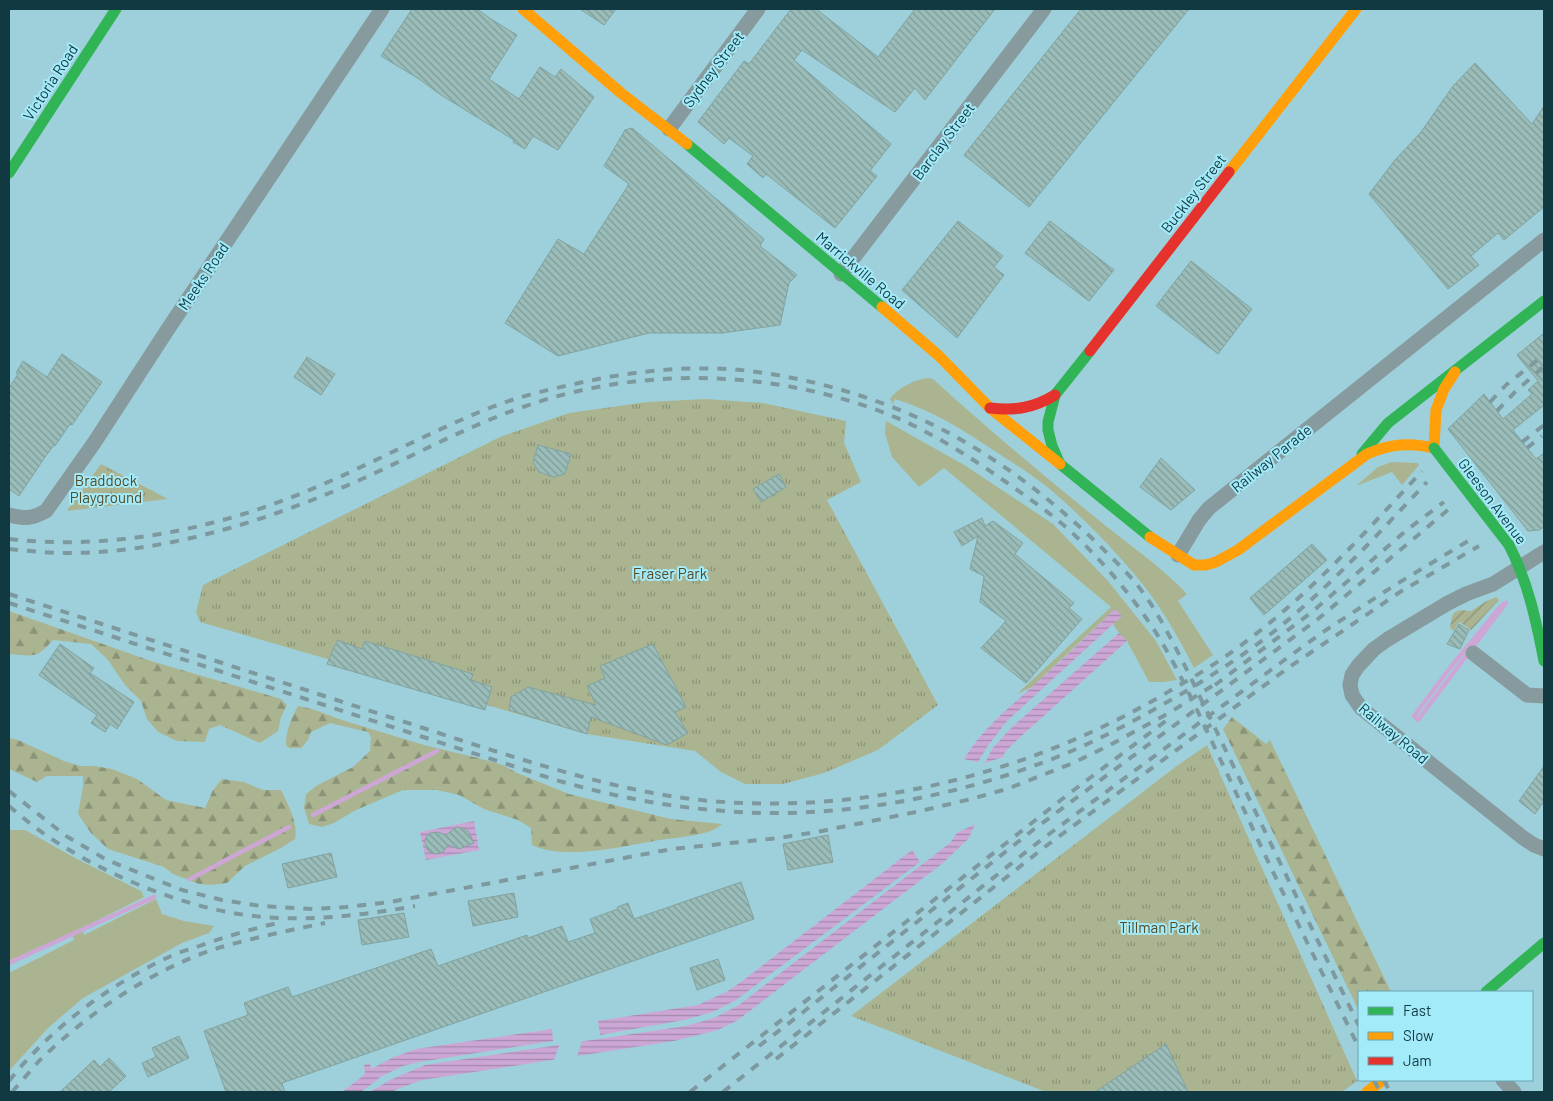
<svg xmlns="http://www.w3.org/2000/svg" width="1553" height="1101" viewBox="0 0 1553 1101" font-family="Barlow,sans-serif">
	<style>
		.grass { fill: #abb490 }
		.forest { fill: url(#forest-firs) }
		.park { fill: url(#park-tufts) }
		.garden { fill: url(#garden-furrows) }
		.water { fill: url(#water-rules) }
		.pier { fill: #9ed0db }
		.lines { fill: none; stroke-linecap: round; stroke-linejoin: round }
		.stream { stroke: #cca7d5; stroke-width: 4.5 }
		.building { fill: url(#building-back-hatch); stroke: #81a3a0 }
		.street { stroke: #879a9e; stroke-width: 15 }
		.fast { stroke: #30b455; stroke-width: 11 }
		.slow { stroke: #ff9f0a; stroke-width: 11 }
		.jam { stroke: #e5322d; stroke-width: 11 }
		.rail { stroke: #7d999f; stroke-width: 4; stroke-dasharray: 9 9; stroke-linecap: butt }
		.fast-bridge { stroke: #30b455; stroke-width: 11 }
		.labels { text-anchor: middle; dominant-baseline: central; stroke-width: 4; stroke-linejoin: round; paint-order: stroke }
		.street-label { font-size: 15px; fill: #113941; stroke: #a4ebfa }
		.park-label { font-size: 15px; fill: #574b24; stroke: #a4ebfa }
	</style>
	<defs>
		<pattern id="forest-firs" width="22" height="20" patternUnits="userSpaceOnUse" patternTransform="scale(1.25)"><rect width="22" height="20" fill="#abb490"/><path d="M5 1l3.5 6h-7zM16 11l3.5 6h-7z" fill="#8a9377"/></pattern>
		<pattern id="park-tufts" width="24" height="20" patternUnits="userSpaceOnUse" patternTransform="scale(1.25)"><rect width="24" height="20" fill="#abb490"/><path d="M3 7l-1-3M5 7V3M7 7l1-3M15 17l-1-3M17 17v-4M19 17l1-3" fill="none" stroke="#8a9377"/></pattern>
		<pattern id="garden-furrows" width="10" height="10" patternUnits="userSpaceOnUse" patternTransform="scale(1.25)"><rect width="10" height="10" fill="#abb490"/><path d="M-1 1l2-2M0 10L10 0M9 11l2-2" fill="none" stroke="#8a9377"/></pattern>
		<pattern id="water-rules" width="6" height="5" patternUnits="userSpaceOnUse" patternTransform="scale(1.25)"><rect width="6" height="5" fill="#cca7d5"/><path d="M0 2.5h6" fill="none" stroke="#a489ae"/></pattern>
		<pattern id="building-back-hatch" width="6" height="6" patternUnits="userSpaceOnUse" patternTransform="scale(1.25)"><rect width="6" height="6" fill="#9bbdb9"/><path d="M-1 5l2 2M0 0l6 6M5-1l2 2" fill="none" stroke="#7d9b98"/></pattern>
	</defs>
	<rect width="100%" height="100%" fill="#9ed0db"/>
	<!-- grass -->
	<g class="grass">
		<path d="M927 378 933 379C986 427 1040 473 1096 518 1126 543 1160 565 1187 594L1178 601 1213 655 1194 668C1178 636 1159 603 1135 575 1111 546 1081 516 1052 491 1035 477 1015 464 996 452 964 430 933 411 895 399L893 404 890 399C897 388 915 380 927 378Z"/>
		<path d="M886 421 966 466 1053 524 1108 581 1156 641 1177 680 1164 682H1149L1127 641 1119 633 1113 624 1122 616 1115 609 1032 687 1017 694 1111 607 944 468 919 487 892 457 885 433Z"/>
		<path d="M1392 462 1417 463 1419 465 1402 485 1392 472 1356 486 1378 467Z"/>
		<path d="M9 830H25L77 859 141 891 144 897 82 928 84 935 156 899 162 914 184 921 214 926 209 933 182 943 83 998 48 1028 9 1071V973L74 940 72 934 23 958 9 963Z"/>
	</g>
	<!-- forest -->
	<g class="forest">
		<path d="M9 611 151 661 281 699 287 705 281 717 278 731 260 743 220 725 209 729 205 742 177 741 158 732 147 719 141 701 125 685 108 660 91 644 53 640C36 659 34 656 9 654Z"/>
		<path d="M298 706 312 709 345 721 424 745 478 758 503 765 517 773 569 794 671 819 722 824C711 836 677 837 660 840 625 846 564 861 532 845L531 828 518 820 484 809 459 795 437 790H403L356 810 334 823 322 827 309 824 304 808 306 794 316 786 353 767 370 751 371 738 368 732 330 723 311 732 308 740 301 748H289L286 745C286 730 291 719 298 706Z"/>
		<path d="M1232 717 1266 744 1270 740 1391 992H1359V1011L1223 729Z"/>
		<path d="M9 738 18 740 64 761 80 766H94L112 769 137 779 166 800 205 808 213 790 222 779 244 782 263 790H281C287 802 299 825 295 839L281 848 245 866 227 883 212 885 199 884 173 874 164 867 108 849 91 833 78 814 83 787V776H47L37 782 9 769Z"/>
	</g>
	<!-- park -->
	<g class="park">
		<path d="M706 399 763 403 846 421 844 443 861 482 827 500 938 705 878 750 824 773 783 784H745L721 772 695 751 587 734 200 622 196 612 203 585 500 437 569 413 647 402Z"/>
		<path d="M101 464 168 499 67 511Z"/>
		<path d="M1207 745 1357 1081 1342 1092H1188L1166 1044 1095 1092H1046L851 1016 1178 765Z"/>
	</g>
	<!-- garden -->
	<path class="garden" d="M1496 597 1499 600 1471 630 1460 622 1457 625 1454 631 1450 628 1452 616 1455 612 1460 610 1471 611 1485 602Z"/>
	<!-- water -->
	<g class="water">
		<path d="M1115 609 1122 616 1007 721 987 747 978 762 964 759C984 727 1006 711 1033 686 1061 661 1088 635 1115 609Z"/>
		<path d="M1119 633 1127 641 1017 740 1005 752 1003 757 985 763 992 749 1011 728Z"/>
		<path d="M474 821 479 850 426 860 420 832Z"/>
		<path d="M975 824 969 838 943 863 738 1020 718 1030 674 1041 422 1080 400 1088 392 1092H370L390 1080 425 1065 686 1026 714 1018 739 1005 950 843 957 833Z"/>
		<path d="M912 850 920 862 736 1000 713 1012 684 1020 600 1035 598 1021 698 1005 728 991 745 979Z"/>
		<path d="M552 1029 553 1041 419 1062 403 1066 382 1076 361 1092H342L364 1075 365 1072 364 1065 370 1063 371 1069 394 1057 416 1049Z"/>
	</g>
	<!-- pier -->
	<path class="pier" d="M583 1039 576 1059 553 1063 560 1043Z"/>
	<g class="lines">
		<!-- stream -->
		<g class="stream">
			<path d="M1506 603 1418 720 1414 716 1450 668 1501 606Z"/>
			<path d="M313 815 437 751"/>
			<path d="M190 879 289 827"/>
			<path d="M9 963 154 897"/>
		</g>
	</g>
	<!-- building -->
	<g class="building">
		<path d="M412 9H477L491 19 517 35 489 79 519 99 540 67 555 77 561 69 594 97 558 150 533 136 525 149 513 142 514 140 441 95 419 79 381 56Z"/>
		<path d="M580 9H616L604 25Z"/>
		<path d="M791 9H816L878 57 915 9H995L925 100 915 88 895 112 802 50 794 60 891 144 870 171 877 176 835 228 766 174 763 178 747 164 753 156 729 138 724 144 698 122 744 61 749 64Z"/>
		<path d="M1081 9H1189L1029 207 964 155Z"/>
		<path d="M1475 63 1532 124 1544 106V207L1504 240 1498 233 1471 256 1479 265 1448 289 1369 194 1395 160 1421 132 1453 86Z"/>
		<path d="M632 128 764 239 760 246 797 275 789 283 780 325 722 333H649L558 356 505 323 558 239 584 254 629 184 604 166 625 130Z"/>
		<path d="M958 221 1003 256 994 267 1004 275 957 338 902 290Z"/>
		<path d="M1050 221 1114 270 1089 301 1025 253Z"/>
		<path d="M1191 261 1252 309 1218 354 1156 306Z"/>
		<path d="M1544 333V407L1543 406 1513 430 1536 459 1544 453V527L1539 530 1528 531 1448 429 1484 394 1503 419 1532 394 1528 390 1538 381 1517 355Z"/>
		<path d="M62 354 102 382 72 425 70 424 55 446 54 445 45 457 19 496 9 489V388L18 374 16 373 23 361 47 377Z"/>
		<path d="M307 357 335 374 321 395 294 377Z"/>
		<path d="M538 445 571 454 565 474 553 477 539 472 533 462Z"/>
		<path d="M1161 458 1195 490 1171 510 1140 487Z"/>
		<path d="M779 474 786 487 761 502 753 489Z"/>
		<path d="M982 518 985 526 993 521 1023 543 1015 554 1074 603 1069 608 1082 619 1026 683 981 648 1006 621 980 602 984 576 970 569 978 536 962 546 954 532Z"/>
		<path d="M1312 544 1327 560 1264 615 1250 598Z"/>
		<path d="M1459 624 1469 630 1460 649 1447 644Z"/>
		<path d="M337 640 362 649 365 641 473 674 471 680 492 687 485 710 327 664 335 645H337Z"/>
		<path d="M60 644 94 668 90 673 134 702 117 729 110 724 105 732 91 723 97 715 39 675Z"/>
		<path d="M653 644 686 707 675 712 688 733 667 745 591 717 587 734 509 710 511 697 528 687 596 705 587 686 605 678 600 666Z"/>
		<path d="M1544 766V801L1535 814 1519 801Z"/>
		<path d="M457 827 465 829 468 831 474 843 459 849 448 845 443 852 436 854 430 852 427 849 425 843V839L430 833 438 832 446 835Z"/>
		<path d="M828 835 833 862 788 870 783 844Z"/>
		<path d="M331 853 337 877 288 888 282 864Z"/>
		<path d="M741 882 754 919 282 1083 285 1092H226L204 1031 248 1015 244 1003 288 987 292 997 431 949 438 966 527 935 528 938 562 926 568 942 595 933 590 919 618 909 617 907 628 903 634 919Z"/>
		<path d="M514 893 518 917 473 926 468 901Z"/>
		<path d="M404 913 409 937 362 945 358 920Z"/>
		<path d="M718 959 725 980 697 990 690 968Z"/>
		<path d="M179 1036 189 1058 148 1077 142 1063 156 1057 152 1048Z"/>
		<path d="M1166 1044 1188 1092H1095Z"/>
		<path d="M109 1058 126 1076 109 1092H60L94 1060 100 1067Z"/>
	</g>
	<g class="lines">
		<!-- street -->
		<g class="street">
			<path d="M669 129 758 9"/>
			<path d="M841 274 1044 9"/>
			<path d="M9 515C25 519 31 519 46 511L94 443 166 332 382 9"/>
			<path d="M1544 552 1493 584 1466 594 1448 603 1388 639 1374 649 1358 666 1352 675 1350 685 1352 695 1361 708 1522 837 1534 845 1544 849"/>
			<path d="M1178 555 1199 520 1209 508 1544 240"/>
			<path d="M1473 653 1527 695 1544 696"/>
			<path d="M1503 1080 1514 1092"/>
		</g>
		<!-- fast -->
		<g class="fast">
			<path d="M687 144 882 307"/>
			<path d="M9 173 116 9"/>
			<path d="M1090 351 1055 395 1048 422V430L1052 446 1060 464 1150 537"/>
			<path d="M1362 454 1388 423 1544 301"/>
			<path d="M1509 545C1528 582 1536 620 1544 661"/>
			<path d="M1486 992 1544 943"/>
		</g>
		<!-- slow -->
		<g class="slow">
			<path d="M523 9 621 93 687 144"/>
			<path d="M1229 172 1356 9"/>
			<path d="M882 307 938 355 990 408 1060 464"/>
			<path d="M1150 537 1194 565H1206L1216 562 1238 550 1367 454C1390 444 1410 442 1434 448L1436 410 1444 389 1455 372"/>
			<path d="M1367 1092 1383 1080"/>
		</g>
		<!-- jam -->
		<g class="jam">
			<path d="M1090 351 1229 172"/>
			<path d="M990 408C1014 411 1034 408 1055 395"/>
		</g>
		<!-- rail -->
		<g class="rail">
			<path d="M1490 402 1506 385 1544 355"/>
			<path d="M1497 411 1515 392 1544 366"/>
			<path d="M1522 442 1544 425"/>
			<path d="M1527 448 1542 436"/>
			<path d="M9 539C114 551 222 528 319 486 375 462 430 432 487 409 514 398 542 391 570 385 625 372 684 365 741 370 813 378 885 399 949 433 1004 463 1052 500 1097 543 1111 557 1126 571 1138 586 1157 610 1171 639 1185 666L1359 1026"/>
			<path d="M9 549C29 551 49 553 69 553 167 553 273 519 362 479 415 455 466 427 520 408 642 364 783 369 902 420 939 437 973 459 1006 482 1027 497 1049 512 1068 529 1100 558 1129 592 1153 628 1170 654 1184 683 1198 712 1214 746 1230 780 1246 814 1282 893 1321 970 1359 1048"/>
			<path d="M9 594 485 748C559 771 633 794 710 801 873 815 1039 771 1178 686 1199 674 1220 661 1240 646 1308 596 1365 533 1422 471"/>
			<path d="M9 603 556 780C611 796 667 807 725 811 842 821 976 794 1083 746 1118 730 1150 712 1183 693 1214 674 1244 655 1272 633 1329 588 1377 535 1427 482"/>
			<path d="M1215 685 1312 612 1408 529 1444 502"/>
			<path d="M9 791 66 836 107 860 182 890 222 900 261 906 313 909 346 907 390 902 672 849 779 838 822 831 916 812 971 799 1007 789 1073 763 1108 746 1169 713 1220 681"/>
			<path d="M9 806C25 820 42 833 61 845 119 881 194 911 263 917 314 921 365 915 415 906"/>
			<path d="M759 1046 802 1013 1033 830 1318 619 1449 509"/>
			<path d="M776 1059 1046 846 1288 668 1400 592 1479 546"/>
			<path d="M1374 1080 1380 1092"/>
			<path d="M1384 1080 1390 1092"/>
			<path d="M9 1081C52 1027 110 984 173 955 182 951 192 949 202 945 228 936 255 928 282 922"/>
			<path d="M12 1092C21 1082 30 1071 39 1061 88 1013 153 969 218 948 253 938 290 930 325 923"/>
			<path d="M690 1092 1066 796 1167 720"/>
			<path d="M723 1092 1041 840 1283 661 1326 630 1395 585 1473 538"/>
		</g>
		<!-- fast-bridge -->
		<path class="fast-bridge" d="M1434 448 1509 545"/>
	</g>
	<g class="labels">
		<!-- street labels -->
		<g class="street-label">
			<text transform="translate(713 69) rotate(-53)">Sydney Street</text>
			<text transform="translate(50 82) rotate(-57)">Victoria Road</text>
			<text transform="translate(943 141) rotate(-53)">Barclay Street</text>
			<text transform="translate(1193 193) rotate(-52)">Buckley Street</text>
			<text transform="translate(861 270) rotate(40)">Marrickville Road</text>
			<text transform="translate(203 276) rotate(-56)">Meeks Road</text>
			<text transform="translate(1271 458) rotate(-39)">Railway Parade</text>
			<text transform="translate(1493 501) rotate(53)">Gleeson Avenue</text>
			<text transform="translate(1394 733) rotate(40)">Railway Road</text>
		</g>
		<!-- park labels -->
		<g class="park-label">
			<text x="106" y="480">Braddock<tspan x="106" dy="17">Playground</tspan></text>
			<text x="670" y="573">Fraser Park</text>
			<text x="1159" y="927">Tillman Park</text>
		</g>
	</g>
	<!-- border -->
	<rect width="1553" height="1101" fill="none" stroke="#113941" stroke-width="20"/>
	<!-- legend -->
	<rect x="1358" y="991" width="175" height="90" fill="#a4ebfa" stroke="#69a4b0"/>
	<rect x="1368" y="1007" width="25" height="8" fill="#30b455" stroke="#69a4b0"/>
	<text x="1403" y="1016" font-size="15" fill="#113941">Fast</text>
	<rect x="1368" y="1032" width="25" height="8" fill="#ff9f0a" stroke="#69a4b0"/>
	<text x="1403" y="1041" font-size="15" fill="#113941">Slow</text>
	<rect x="1368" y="1057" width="25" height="8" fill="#e5322d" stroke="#69a4b0"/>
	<text x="1403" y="1066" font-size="15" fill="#113941">Jam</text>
</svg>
